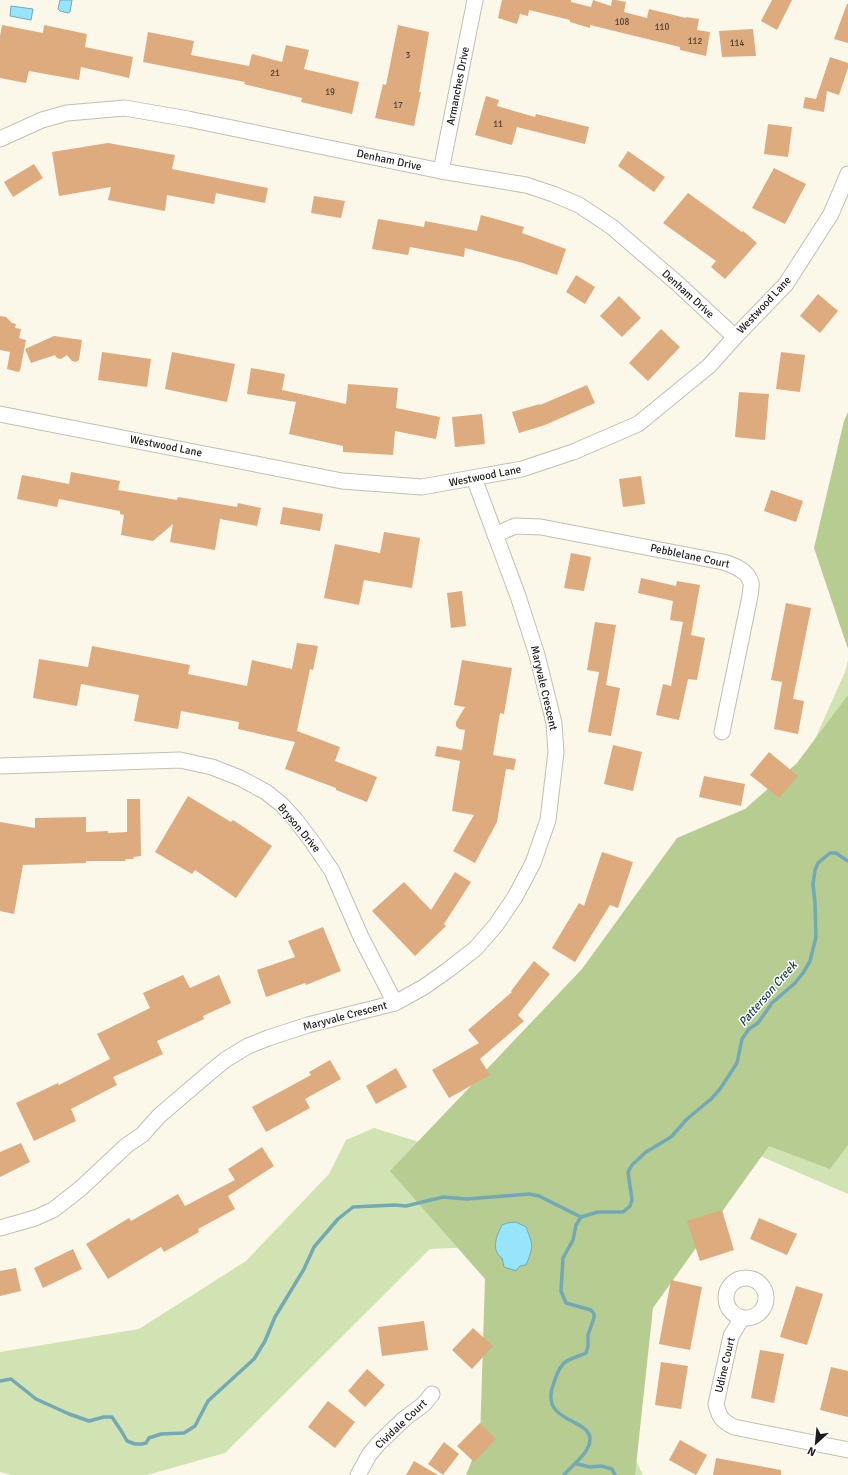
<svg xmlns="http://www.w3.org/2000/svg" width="848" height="1475" viewBox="0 0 848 1475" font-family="Signika,sans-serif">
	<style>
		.green { fill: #d1e3b3 }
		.forest { fill: #b6cc90 }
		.water { fill: #96e5fb; stroke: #72a9b7 }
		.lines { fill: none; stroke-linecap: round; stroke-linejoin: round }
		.stream { stroke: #72a9b7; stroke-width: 3.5 }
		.building { fill: #ddab7e }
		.minor-casing { stroke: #c2beb1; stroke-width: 17 }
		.minor { stroke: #fff; stroke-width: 15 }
		.labels { text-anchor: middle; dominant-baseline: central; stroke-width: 3; stroke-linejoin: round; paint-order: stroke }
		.number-label { font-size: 9px; fill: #4e4032 }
		.street-label { font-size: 11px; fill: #1f1d19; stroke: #fff }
		.water-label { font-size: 12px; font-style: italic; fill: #1b404a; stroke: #fff }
	</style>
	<rect width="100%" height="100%" fill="#fbf7e9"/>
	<!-- green -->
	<path class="green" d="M848 660V1194L728 1142 629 1291V1446L643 1475H482L541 1244 430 1249 225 1453 147 1475H11L0 1472V1352L139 1329 246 1261 329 1174 346 1140 374 1128 432 1146 764 853 845 672Z"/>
	<!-- forest -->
	<g class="forest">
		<path d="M848 412V649L814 548 844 421Z"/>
		<path d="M848 695V1145L830 1169 769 1146 653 1308 635 1475H466L480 1440 485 1279 390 1171 582 969 677 838 745 809 797 763Z"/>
	</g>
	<!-- water -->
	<g class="water">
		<path d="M60 0H72L70 12 68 13 60 11 58 9Z"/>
		<path d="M11 6 33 9 31 20 10 16Z"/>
		<path d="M516 1222 526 1227C533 1245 534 1246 526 1265L520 1266 516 1271 504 1267 502 1258C490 1250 497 1235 502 1225L507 1223Z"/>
	</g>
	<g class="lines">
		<!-- stream -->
		<g class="stream">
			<path d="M0 1381 11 1379 36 1399 69 1414 89 1421 104 1417H112L122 1432 127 1441 135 1444H142L146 1443 149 1438 161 1434 184 1433 195 1426 208 1401 254 1359 265 1341 275 1317 304 1269 314 1247 338 1219 353 1207 395 1205 406 1206 443 1197 467 1199 529 1194 539 1196 581 1217 598 1212H623L630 1206 632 1200 628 1172 632 1165 646 1152 671 1137 687 1119 711 1099 720 1089 737 1063 742 1039 749 1029 758 1023 772 1003 795 983 803 973 810 961 816 937 815 903 813 884 815 870 818 863 830 853H836L848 861"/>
			<path d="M577 1464 590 1467 601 1466 612 1469 615 1475"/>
			<path d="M564 1475C572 1465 590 1453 590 1439 590 1418 540 1423 553 1385 556 1377 560 1363 569 1360 574 1357 580 1356 586 1353L588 1346V1335L594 1318V1314L591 1310 566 1303 561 1291 563 1258 573 1240 576 1225 581 1217"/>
		</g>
	</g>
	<!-- building -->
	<g class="building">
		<path d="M502 0H571V2L591 7 593 0 611 6 612 0H616L626 2 624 12 647 18 649 9 686 18V17L699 19 697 30 710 32 706 56 680 50V47L590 25V28L570 22V20L529 10 528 16 520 14 517 24 498 18Z"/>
		<path d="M772 0H792L777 30 761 21Z"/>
		<path d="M847 4H848V43L834 39Z"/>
		<path d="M2 25 43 33 44 25 87 34 85 47 133 57 129 78 81 67 79 80 29 71 26 83 0 78V36Z"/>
		<path d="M398 25 429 32 419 92H421L414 126 375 118 383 84 386 85Z"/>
		<path d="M753 29 756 56 722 57 719 31Z"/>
		<path d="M148 32 194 41 191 55 249 66 252 54 282 62 286 45 309 50 304 69 359 82 352 114 301 102 302 98 244 84 245 82 143 62Z"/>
		<path d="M830 57 848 63V68L839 95 827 91 824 112 803 108 805 97 816 99Z"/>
		<path d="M486 96 499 100 497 106 535 117 536 114 589 127 585 144 517 127 512 145 475 135Z"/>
		<path d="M768 124 792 127 788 157 764 154Z"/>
		<path d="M108 143 175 155 172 169 268 188 265 203 216 193 214 204 167 195 165 211 108 200 111 187 59 196 52 152Z"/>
		<path d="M628 151 665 177 654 192 618 166Z"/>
		<path d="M34 164 43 178 13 197 4 182Z"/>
		<path d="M774 168 806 184 785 224 752 208Z"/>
		<path d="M688 193 742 232 743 231 757 243 725 279 711 267 716 261 663 223Z"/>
		<path d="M314 196 345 201 341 218 311 213Z"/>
		<path d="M481 215 524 227 522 233 566 249 557 275 523 263 465 248 464 257 410 247 408 255 372 249 378 219 424 227 425 221 477 231Z"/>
		<path d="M576 275 595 287 585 304 566 292Z"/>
		<path d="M818 294 838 311 820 333 800 316Z"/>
		<path d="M619 296 641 318 622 337 600 316Z"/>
		<path d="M0 316 6 317 12 323 16 324 15 328 21 329 19 338 26 340 20 371 18 372 7 369 10 352 0 350Z"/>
		<path d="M661 329 680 347 648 381 629 363Z"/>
		<path d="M54 336 82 340 79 360 76 362 72 361 67 355 61 359 57 358 55 355 31 363 25 349Z"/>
		<path d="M102 352 151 359 147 387 98 380Z"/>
		<path d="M172 352 235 364 227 402 165 389Z"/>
		<path d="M781 352 805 355 800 392 776 389Z"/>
		<path d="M251 368 285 374 282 390 346 404 348 384 398 388 396 408 440 417 436 439 395 431 393 455 343 452V446L289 434 296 402 247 394Z"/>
		<path d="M587 385 595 403 545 425 519 433 512 412 540 404V405Z"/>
		<path d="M739 392 769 394 765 440 735 437Z"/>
		<path d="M482 414 485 444 455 447 452 417Z"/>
		<path d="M71 472 120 481 118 490 177 500 178 497 237 507 238 503 261 508 257 526 220 519 215 550 170 542 173 524 153 541 121 535 124 515 120 514V511L59 499 57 507 17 499 22 475 69 484Z"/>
		<path d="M641 476 645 504 623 507 619 479Z"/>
		<path d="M771 490 803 501 796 522 764 511Z"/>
		<path d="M283 507 323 514 320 531 280 524Z"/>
		<path d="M384 532 420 538 412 588 364 580 359 605 324 598 335 544 380 553Z"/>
		<path d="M571 553 591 557 584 591 564 588Z"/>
		<path d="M641 578 676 586 677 581 700 585 691 635 705 638 697 680 688 679 679 720 656 715 663 684 671 686 683 622 670 620 673 601 638 593Z"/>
		<path d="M462 591 466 626 451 628 447 593Z"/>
		<path d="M786 603 811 608 793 699 804 701 798 734 774 729 782 682 771 680Z"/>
		<path d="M595 622 616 625 606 685 620 688 611 736 588 732 599 672 587 670Z"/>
		<path d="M297 643 318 646 313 670 310 669 297 731 340 747 335 761 377 777 367 802 336 790V788L285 769 295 742 238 729 239 722 181 711 178 729 134 721 139 695 81 684 77 706 33 698 39 659 88 667 92 646 190 665 188 674 247 686 252 660 292 669Z"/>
		<path d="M462 660 512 668 504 714 500 713 493 755 516 759 514 770 506 769 497 822 475 863 453 851 474 815 452 811 460 761 435 756 437 746 462 750 465 730 459 729 456 726V722L465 707 454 705Z"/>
		<path d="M613 745 642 752 633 791 604 784Z"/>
		<path d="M769 752 798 776 779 798 750 775Z"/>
		<path d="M704 776 745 784 741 806 699 797Z"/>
		<path d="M188 796 231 822 233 820 272 846 236 898 195 870 192 874 155 852Z"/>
		<path d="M127 799H140L141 856 133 857 134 859H125L126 861H86V863L23 865 14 914 0 911V822L35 828V818L86 817V832L108 831V833L127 832Z"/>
		<path d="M602 852 633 862 618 908 610 905 575 962 552 948 579 903 584 906Z"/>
		<path d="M455 872 471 882 444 924 446 926 415 956 372 911 404 882 431 910Z"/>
		<path d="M323 927 341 971 306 985 305 983 266 997 257 970 295 957 288 941Z"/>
		<path d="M534 961 550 974 518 1015 524 1021 480 1059 490 1075 449 1098 432 1070 479 1043 468 1030 512 992 511 991Z"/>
		<path d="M183 975 190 988 219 975 231 1003 203 1016 204 1019 157 1041 163 1054 113 1077 117 1085 71 1109 76 1121 34 1141 16 1103 58 1083 59 1085 110 1059 97 1034 150 1008 143 993Z"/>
		<path d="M330 1060 341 1079 305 1099 310 1108 266 1132 252 1107 311 1075 309 1072Z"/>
		<path d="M396 1068 407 1087 376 1104 366 1086Z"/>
		<path d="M21 1143 30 1162 0 1177V1152Z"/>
		<path d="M262 1147 274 1166 228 1196 235 1209 198 1229 199 1232 164 1252 161 1247 108 1279 86 1244 129 1218 131 1221 178 1194 185 1206 235 1180 228 1169Z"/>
		<path d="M722 1210 734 1250 700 1261 687 1221Z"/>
		<path d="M759 1218 797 1234 787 1255 750 1239Z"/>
		<path d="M73 1249 82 1269 43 1288 34 1268Z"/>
		<path d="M16 1268 21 1291 0 1296V1271Z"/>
		<path d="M671 1280 702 1287 690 1350 659 1344Z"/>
		<path d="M796 1286 823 1294 807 1345 780 1337Z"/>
		<path d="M424 1321 428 1350 382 1356 378 1327Z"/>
		<path d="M473 1328 493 1346 472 1369 452 1350Z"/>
		<path d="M760 1350 784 1354 774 1403 751 1398Z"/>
		<path d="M661 1362 688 1366 681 1409 655 1405Z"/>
		<path d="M831 1367 848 1371V1417L820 1410Z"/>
		<path d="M367 1369 385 1385 365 1407 348 1391Z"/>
		<path d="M328 1401 355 1422 335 1448 308 1427Z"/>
		<path d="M480 1423 496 1439 474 1462 457 1446Z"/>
		<path d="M680 1440 707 1455 696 1475 669 1460Z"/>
		<path d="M444 1442 459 1454 443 1475 428 1464Z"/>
		<path d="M716 1458 781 1470V1475H713Z"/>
		<path d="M414 1461 438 1475H406Z"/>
	</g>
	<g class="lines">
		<!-- minor casing -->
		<g class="minor-casing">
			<g id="minor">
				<path d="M0 139 42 120 67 113 125 108 188 119 441 171 526 185 553 194 579 205 612 227 677 283 735 337"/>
				<path d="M441 171 475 0"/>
				<path d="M0 414 342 481 422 487 522 469 573 452 638 424 709 366 735 337 786 284 831 214 848 174"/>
				<path d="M495 535 515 526 541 527 723 562C733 565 748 570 751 583 752 586 750 592 750 596L722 732"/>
				<path d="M0 766 180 760 212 767 240 778 266 792 281 804 295 819 313 843 332 871 361 937 395 1003"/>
				<path d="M0 1228 35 1218 53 1210 80 1189 127 1145 142 1135 160 1115 208 1074 225 1060 248 1046 268 1038 308 1025 395 1003 424 987 448 970 475 949 496 925 515 897 533 863 548 820 556 752 554 723 537 655 518 596 474 478"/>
				<circle cx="746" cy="1298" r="20"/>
				<path d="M742 1318 731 1336 716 1404C719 1417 722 1421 734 1427L848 1450"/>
				<path d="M358 1475 369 1455 378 1444 404 1419 424 1404 432 1394"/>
			</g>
		</g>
		<!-- minor -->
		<use href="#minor" class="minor"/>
	</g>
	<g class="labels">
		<!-- number labels -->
		<g class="number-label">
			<text x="622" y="22">108</text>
			<text x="662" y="27">110</text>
			<text x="695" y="41">112</text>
			<text x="737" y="43">114</text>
			<text x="408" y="55">3</text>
			<text x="275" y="73">21</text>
			<text x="330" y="92">19</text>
			<text x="398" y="105">17</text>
			<text x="498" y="124">11</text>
		</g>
		<!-- street labels -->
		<g class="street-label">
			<text transform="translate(458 86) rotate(-79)">Armanches Drive</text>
			<text transform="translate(389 160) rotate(12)">Denham Drive</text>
			<text transform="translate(688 294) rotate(42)">Denham Drive</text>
			<text transform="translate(764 305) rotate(-47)">Westwood Lane</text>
			<text transform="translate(166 446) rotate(11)">Westwood Lane</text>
			<text transform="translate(485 476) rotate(-11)">Westwood Lane</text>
			<text transform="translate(690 556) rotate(12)">Pebblelane Court</text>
			<text transform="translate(544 688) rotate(77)">Maryvale Crescent</text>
			<text transform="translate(299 828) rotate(50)">Bryson Drive</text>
			<text transform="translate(345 1016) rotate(-15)">Maryvale Crescent</text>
			<text transform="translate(725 1365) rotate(-77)">Udine Court</text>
			<text transform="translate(401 1424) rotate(-43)">Cividale Court</text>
		</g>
		<!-- water labels -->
		<g class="water-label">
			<text transform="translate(768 994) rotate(-49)">Patterson Creek</text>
		</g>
	</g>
	<!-- north arrow -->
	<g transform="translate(816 1443) rotate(207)" stroke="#ffffff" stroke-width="3" paint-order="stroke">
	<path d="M0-3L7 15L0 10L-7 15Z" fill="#1f1d19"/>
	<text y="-6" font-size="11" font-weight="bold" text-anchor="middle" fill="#1f1d19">N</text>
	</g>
</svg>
